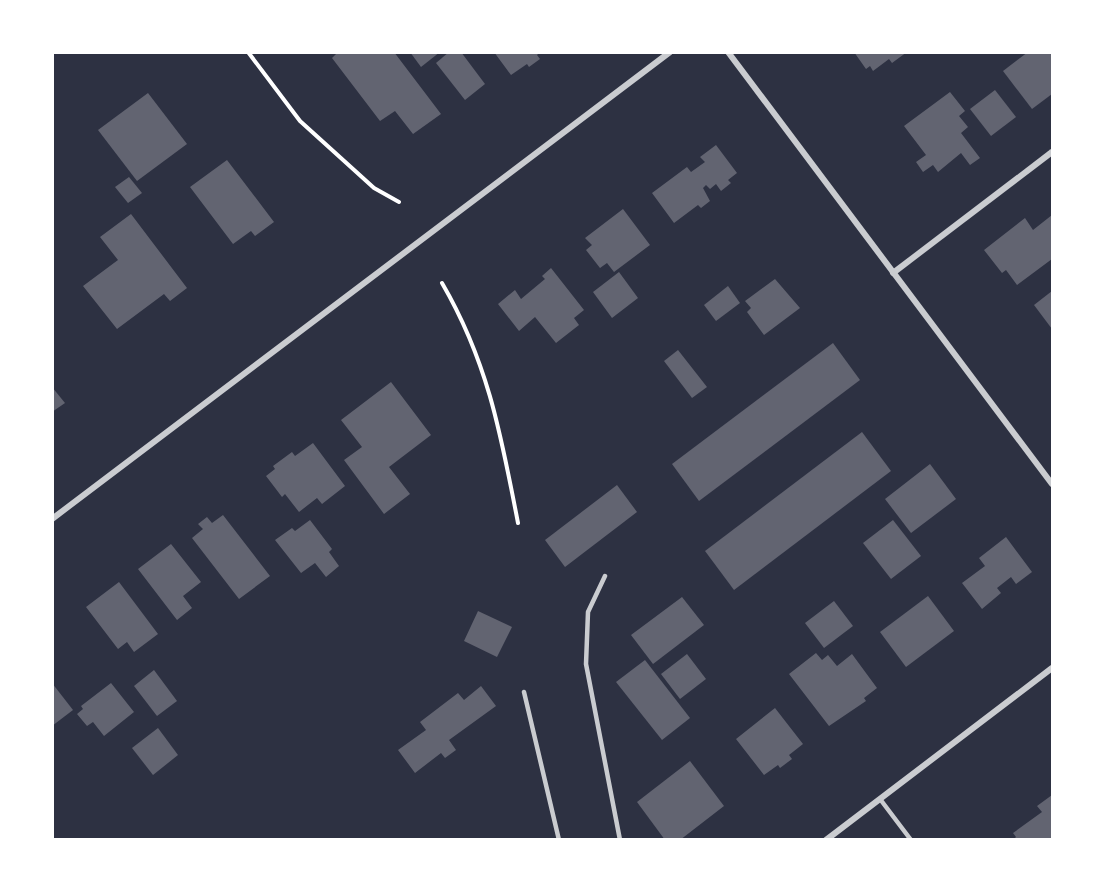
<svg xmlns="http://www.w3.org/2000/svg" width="1105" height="892" viewBox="0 0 1105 892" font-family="Arial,sans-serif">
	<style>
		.building { fill: #626471 }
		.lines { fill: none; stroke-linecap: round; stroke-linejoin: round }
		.path { stroke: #fff; stroke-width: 4 }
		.service { stroke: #caccd0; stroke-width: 4.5 }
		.minor { stroke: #caccd0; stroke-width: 6 }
	</style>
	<rect width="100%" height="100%" fill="#2d3142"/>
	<!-- building -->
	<g class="building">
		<path d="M338 52H394L441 114 413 134 395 111 380 121 332 58Z"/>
		<path d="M410 52H440L421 67Z"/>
		<path d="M449 52H461L485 84 465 100 436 63Z"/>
		<path d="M494 52H540L537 55 540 59 529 67 527 64 511 75Z"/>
		<path d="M854 52H907L892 63 889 59 873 71 870 66 866 69Z"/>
		<path d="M1028 52H1052V94L1032 109 1003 71Z"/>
		<path d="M995 90 1016 117 991 136 970 109Z"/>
		<path d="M950 92 965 111 959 116 968 127 961 133 980 158 970 165 961 153 938 172 933 165 923 172 916 162 926 155 904 126Z"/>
		<path d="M148 93 187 144 137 181 98 130Z"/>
		<path d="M716 145 737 173 728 180 731 183 721 191 716 184 710 189 706 185 703 188 710 201 701 208 698 205 674 223 652 193 687 167 691 172 705 162 700 157Z"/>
		<path d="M227 160 274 222 255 236 251 231 233 244 190 187Z"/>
		<path d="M129 177 142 193 128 203 115 187Z"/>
		<path d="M623 209 650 245 614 272 607 263 600 268 586 250 592 245 585 238Z"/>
		<path d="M131 214 187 288 170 301 164 294 117 329 83 286 118 260 100 237Z"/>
		<path d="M1052 215V259L1017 285 1006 270 1002 273 984 250 1025 218 1033 230Z"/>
		<path d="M551 268 584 310 574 318 579 325 556 343 535 317 519 331 498 304 515 290 521 299 545 279 542 276Z"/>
		<path d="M619 272 638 298 612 318 593 292Z"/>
		<path d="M775 279 800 308 764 335 747 312 751 308 745 301Z"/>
		<path d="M728 286 740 303 716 321 704 305Z"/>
		<path d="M1052 291V329L1034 305Z"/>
		<path d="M833 343 860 380 699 501 672 464Z"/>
		<path d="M678 350 707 387 692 398 664 361Z"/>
		<path d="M391 382 431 435 389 467 410 494 384 514 344 460 362 447 341 420Z"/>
		<path d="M52 387 65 403 52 412Z"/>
		<path d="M862 432 891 471 734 590 705 551Z"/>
		<path d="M313 443 345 486 322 504 317 498 299 512 285 494 282 497 266 476 275 469 273 466 292 452 295 456Z"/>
		<path d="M930 464 956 499 911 533 885 499Z"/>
		<path d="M617 485 637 512 565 567 545 540Z"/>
		<path d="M223 515 270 576 239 599 192 538 203 529 198 524 207 517 212 523Z"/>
		<path d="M310 520 332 549 329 552 339 566 326 577 315 563 301 573 275 540 292 528 295 531Z"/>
		<path d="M893 520 921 556 891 579 863 543Z"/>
		<path d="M1006 537 1032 572 1016 584 1011 577 997 588 1001 593 982 609 962 583 985 566 979 558Z"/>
		<path d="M171 544 201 582 183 596 192 608 177 620 138 569Z"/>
		<path d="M119 582 158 634 134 652 127 642 118 649 86 607Z"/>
		<path d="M928 596 954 631 906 667 880 632Z"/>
		<path d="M682 597 704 625 653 664 631 635Z"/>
		<path d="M834 601 853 626 824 648 805 623Z"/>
		<path d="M478 611 512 627 497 657 464 641Z"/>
		<path d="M816 653 822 660 828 655 837 666 852 654 877 688 864 698 866 701 829 726 789 674Z"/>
		<path d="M687 654 706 679 680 699 661 674Z"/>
		<path d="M645 660 690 718 662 740 616 682Z"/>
		<path d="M154 670 177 701 157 716 134 686Z"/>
		<path d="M52 683 73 710 52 726Z"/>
		<path d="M111 683 134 712 104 736 93 722 87 726 77 714 83 709 81 706Z"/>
		<path d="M481 686 496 706 449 740 456 750 445 758 441 753 415 773 398 750 426 730 420 722 458 693 464 700Z"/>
		<path d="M775 708 803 744 789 755 792 759 780 768 778 765 764 775 736 739Z"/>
		<path d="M158 728 178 755 153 775 132 748Z"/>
		<path d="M690 761 724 806 680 840H665L637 802Z"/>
		<path d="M1052 795V840H1013L1016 837 1013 833 1042 812 1037 806Z"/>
	</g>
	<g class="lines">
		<!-- path -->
		<g class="path">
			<path d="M248 52 300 121 374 188 399 202"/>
			<path d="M442 283C488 362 501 435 518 523"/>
		</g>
		<!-- service -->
		<g class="service">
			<path d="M605 576 588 612 586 664 620 840"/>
			<path d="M524 692 559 840"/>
			<path d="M880 799 911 840"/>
		</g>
		<!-- minor -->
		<g class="minor">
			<path d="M728 52 1052 484"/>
			<path d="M893 273 1052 152"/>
			<path d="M52 519 670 52"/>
			<path d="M826 840 1052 668"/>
		</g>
	</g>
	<!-- border -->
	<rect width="1105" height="892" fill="none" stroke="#ffffff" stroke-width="108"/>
</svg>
